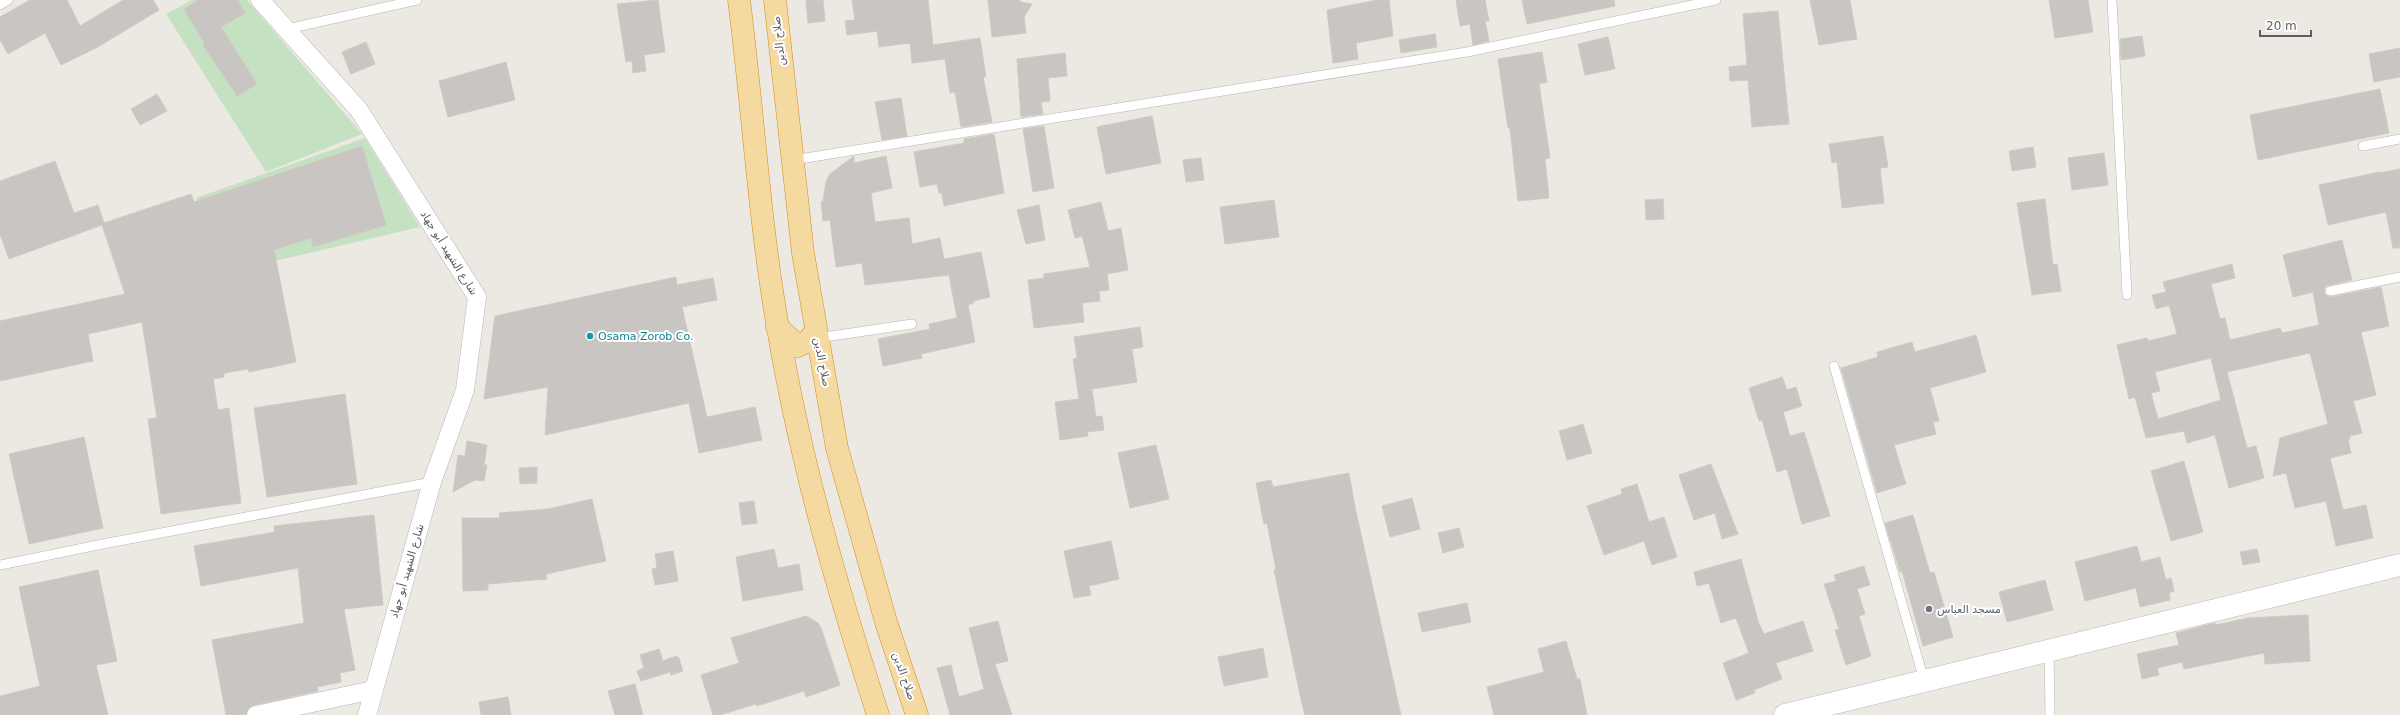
<svg xmlns="http://www.w3.org/2000/svg" width="2400" height="715" viewBox="0 0 2400 715" font-family="'DejaVu Sans',Cairo,sans-serif">
	<style>
		.green { fill: #c4e1c1 }
		.building { fill: #c9c5c2; stroke: #d0cac1; fill-rule: evenodd }
		.lines { fill: none; stroke-linecap: round; stroke-linejoin: round }
		.service-casing { stroke: #b3b5b8; stroke-width: 10 }
		.minor-casing { stroke: #b3b5b8; stroke-width: 19 }
		.secondary-casing { stroke: #b4b7bb; stroke-width: 23 }
		.trunk-casing { stroke: #d78817; stroke-width: 23 }
		.service { stroke: #fff; stroke-width: 9 }
		.minor { stroke: #fff; stroke-width: 18 }
		.secondary { stroke: #fff; stroke-width: 22 }
		.trunk { stroke: #f4daa0; stroke-width: 22 }
		.culture-dot { fill: #0f9aa8; stroke: #fff; stroke-width: 1.5 }
		.worship-dot { fill: #6b7280; stroke: #fff; stroke-width: 1.5 }
		.labels { text-anchor: middle; dominant-baseline: central; stroke-width: 4; stroke-linejoin: round; paint-order: stroke }
		.street-label { font-size: 11px; fill: #5b5e62; stroke: #fff }
		.culture-label { font-size: 11px; fill: #0d838f; stroke: #fff; text-anchor: start }
		.worship-label { font-size: 11px; fill: #5b616d; stroke: #fff; text-anchor: start }
	</style>
	<rect width="100%" height="100%" fill="#ece9e2"/>
	<!-- green -->
	<g class="green">
		<path d="M192 0H247L362 134 266 172 166 14Z"/>
		<path d="M365 138 420 227 220 274 196 198Z"/>
	</g>
	<!-- building -->
	<g class="building">
		<path d="M30 0H67L80 26 123 0H153L159 10 96 48 61 65 45 33 8 54 0 40V17Z"/>
		<path d="M199 0H238L245 13 221 27 257 84 237 96 203 45 205 44 184 9Z"/>
		<path d="M658 0 665 52 644 55 646 71 633 73 632 61 626 62 617 4Z"/>
		<path d="M813 0H823L825 21 808 23 806 1Z"/>
		<path d="M852 0H928L933 45 980 38 986 77H983L992 122 961 127 955 92 950 93 945 59 912 63 910 43 879 47 877 31 847 35 845 21 855 20Z"/>
		<path d="M988 0H1020V2L1032 4 1024 17 1026 33 992 37Z"/>
		<path d="M1377 0H1389L1393 36 1356 43 1358 59 1333 63 1327 10Z"/>
		<path d="M1456 0H1485L1489 21H1485L1489 41 1473 45 1470 24 1460 26Z"/>
		<path d="M1522 0H1614L1615 6 1527 24Z"/>
		<path d="M1810 0H1850L1857 39 1819 45Z"/>
		<path d="M2049 0H2088L2093 32 2055 38Z"/>
		<path d="M1778 11 1789 124 1752 127 1748 80 1730 81 1729 67 1747 65 1743 14Z"/>
		<path d="M1435 34 1437 47 1401 53 1399 40Z"/>
		<path d="M2142 36 2145 56 2121 60 2120 39Z"/>
		<path d="M1608 37 1615 69 1585 75 1578 44Z"/>
		<path d="M366 42 375 64 351 74 342 52Z"/>
		<path d="M2400 48V77L2374 82 2369 54Z"/>
		<path d="M1542 52 1547 82 1539 84 1550 158 1545 159 1549 198 1518 201 1510 128H1508L1498 59Z"/>
		<path d="M1065 53 1067 76 1048 78 1050 101 1041 102 1043 114 1021 117 1017 59Z"/>
		<path d="M506 62 515 100 448 117 439 81Z"/>
		<path d="M2380 89 2389 133 2258 160 2250 115Z"/>
		<path d="M157 94 167 111 140 125 131 109Z"/>
		<path d="M901 98 907 136 882 140 875 102Z"/>
		<path d="M1152 116 1161 163 1106 174 1097 127Z"/>
		<path d="M1044 126 1054 188 1033 192 1023 129Z"/>
		<path d="M994 134 1004 193 944 206 942 193H939L937 184 920 187 914 152 964 143V139Z"/>
		<path d="M1883 136 1888 167 1880 168 1884 203 1842 208 1837 162 1832 163 1829 144Z"/>
		<path d="M362 146 386 225 313 247 311 238 274 250 296 362 249 372 248 369 224 373V377L213 379 218 410 229 408 241 503 161 514 148 419 157 418 142 322 88 334 93 361 0 381V321L125 294 102 225 9 259 0 234V181L55 161 74 213 98 205 104 223 191 194 194 202Z"/>
		<path d="M2033 147 2036 167 2012 171 2009 151Z"/>
		<path d="M2104 153 2108 185 2072 190 2068 158Z"/>
		<path d="M854 156V163L886 156 892 188 871 193 875 222 909 218 912 244 940 238 944 259 981 252 990 297 973 301 974 303 968 305 975 342 921 354 922 358 883 366 878 339 930 329 929 324 957 318 949 275 865 285 862 263 836 267 830 220 823 221 821 202 823 201 826 182 830 174Z"/>
		<path d="M1201 158 1204 180 1186 182 1183 160Z"/>
		<path d="M2400 169V248H2393L2386 212 2328 225 2319 185 2379 172 2380 173Z"/>
		<path d="M1663 199 1664 219 1646 220 1645 200Z"/>
		<path d="M2045 199 2053 265 2057 264 2061 291 2032 295 2017 203Z"/>
		<path d="M1274 200 1279 237 1225 244 1220 207Z"/>
		<path d="M1101 202 1108 231 1121 228 1128 270 1107 274 1109 290 1099 291 1100 301 1082 303 1084 322 1034 328 1028 280 1044 278V274L1090 267 1082 236 1075 238 1068 210Z"/>
		<path d="M1039 205 1045 240 1026 244 1017 210Z"/>
		<path d="M2342 240 2352 280 2326 286 2324 289 2325 295 2331 297 2381 287 2389 326 2361 332 2376 395 2353 401 2362 433 2350 436V439H2348L2351 453 2330 458 2343 510 2366 505 2373 538 2336 546 2326 501 2295 508 2286 473 2273 476 2280 438 2328 424 2310 353 2227 372 2247 448 2256 446 2264 478 2229 488 2215 435 2187 443 2184 431 2146 438 2135 397 2129 399 2117 345 2147 338 2148 341 2177 334 2169 305 2156 309 2152 295 2166 292 2163 282 2232 264 2235 278 2211 284 2220 319 2225 318 2230 340 2280 328 2282 333 2319 325 2313 292 2293 297 2283 255ZM2211 358 2221 400 2158 419 2151 393 2160 391 2155 372Z"/>
		<path d="M676 277 677 285 713 278 717 300 682 307 707 417 755 407 762 440 699 453 689 403 545 435 548 387 484 399 495 316Z"/>
		<path d="M1140 327 1143 347 1132 349 1137 382 1092 389 1096 417 1102 416 1104 430 1087 432 1088 436 1060 440 1055 402 1079 399 1073 359 1077 358 1074 337Z"/>
		<path d="M1976 335 1986 372 1930 388 1939 421 1933 422 1936 434 1894 445 1906 484 1877 493 1841 368 1878 357 1877 352 1912 342 1915 352Z"/>
		<path d="M1782 377 1787 390 1796 387 1802 406 1783 412 1790 436 1804 432 1830 516 1802 524 1787 469 1777 472 1762 420 1759 421 1749 388Z"/>
		<path d="M345 394 357 484 267 497 254 408Z"/>
		<path d="M1583 424 1592 453 1567 460 1559 431Z"/>
		<path d="M84 437 103 528 29 544 9 454Z"/>
		<path d="M467 441 487 445 484 465H487L484 481 475 480 453 492 458 455 465 456Z"/>
		<path d="M1156 445 1169 499 1130 508 1118 453Z"/>
		<path d="M2184 461 2203 532 2171 541 2151 471Z"/>
		<path d="M1711 464 1738 534 1722 539 1715 513 1694 520 1679 475Z"/>
		<path d="M537 467V483L520 484 519 468Z"/>
		<path d="M1349 473 1355 507 1401 715H1305L1302 704 1274 570H1276L1267 523 1264 524 1256 483 1271 480 1273 487Z"/>
		<path d="M1637 484 1649 522 1664 517 1677 557 1652 565 1644 541 1604 555 1587 506 1622 494 1621 489Z"/>
		<path d="M1412 498 1420 529 1390 537 1382 506Z"/>
		<path d="M592 499 606 561 546 574 547 579 488 584V590L463 591 462 518H500L499 513 548 509Z"/>
		<path d="M754 501 757 523 742 525 739 503Z"/>
		<path d="M374 515 383 605 344 609 355 670 340 673 341 682 317 687 318 691 254 705 249 708 246 715H226L212 640 304 623 298 568 201 586 194 546 275 532 274 526Z"/>
		<path d="M1913 515 1930 573 1934 572 1953 637 1923 646 1902 571 1900 572 1885 523Z"/>
		<path d="M1459 528 1464 547 1443 553 1438 533Z"/>
		<path d="M1111 541 1119 579 1089 586 1091 595 1074 598 1064 551Z"/>
		<path d="M2137 546 2141 562 2160 557 2166 580 2171 578 2174 591 2169 593 2170 600 2140 607 2136 588 2085 601 2075 562Z"/>
		<path d="M774 549 778 568 799 564 803 590 743 601 736 557Z"/>
		<path d="M2257 549 2260 562 2243 565 2240 552Z"/>
		<path d="M673 551 678 581 655 585 652 569 657 568 655 554Z"/>
		<path d="M1741 559 1759 624 1764 634 1803 621 1813 651 1776 663 1782 679 1754 690 1755 693 1736 700 1723 663 1749 653 1736 618 1721 623 1709 583 1697 586 1694 572Z"/>
		<path d="M1864 566 1870 585 1857 589 1865 614 1859 616 1871 656 1846 665 1835 630 1839 629 1824 584 1836 581 1834 575Z"/>
		<path d="M98 570 117 661 96 665 108 715H0V696L40 686 19 587Z"/>
		<path d="M2045 580 2053 610 2007 622 1999 592Z"/>
		<path d="M1467 603 1471 622 1422 632 1418 613Z"/>
		<path d="M2308 615 2310 661 2265 664 2264 653 2184 669 2182 662 2157 668 2159 675 2142 679 2137 654 2179 645 2176 633 2215 623 2216 625 2248 618Z"/>
		<path d="M806 616 818 623 821 628 840 685 806 697 804 691 757 706 756 704 720 715H713L701 675 739 663 731 638Z"/>
		<path d="M998 621 1008 661 995 664 1012 715H950L937 668 951 665 959 697 984 689 969 628Z"/>
		<path d="M1566 641 1577 679H1580L1587 715H1494L1487 687 1544 672 1538 649Z"/>
		<path d="M1263 648 1268 677 1224 686 1218 657Z"/>
		<path d="M659 649 663 661 676 656 679 658 683 671 671 675 670 672 641 681 637 671 644 668 640 655Z"/>
		<path d="M635 684 643 715H615L608 691Z"/>
		<path d="M508 697 511 715H481L479 702Z"/>
	</g>
	<g class="lines">
		<!-- service casing -->
		<g class="service-casing">
			<g id="service">
				<path d="M2112 0 2127 295"/>
				<path d="M0 5 8 0"/>
				<path d="M287 29 417 0"/>
				<path d="M2363 146 2400 139"/>
				<path d="M793 160 1467 52 1716 0"/>
				<path d="M2330 291 2400 277"/>
				<path d="M818 338 912 324"/>
				<path d="M1834 366 1924 680"/>
				<path d="M0 565 103 544 432 482"/>
				<path d="M2049 650 2050 715"/>
			</g>
		</g>
		<!-- minor casing -->
		<g class="minor-casing">
			<g id="minor">
				<path d="M260 0 359 110 477 297 465 390 432 482 367 715"/>
				<path d="M256 715 373 690"/>
			</g>
		</g>
		<!-- secondary casing -->
		<g class="secondary-casing">
			<path id="secondary" d="M1785 715 2400 565"/>
		</g>
		<!-- trunk casing -->
		<g class="trunk-casing">
			<g id="trunk">
				<path d="M739 0C753 109 759 220 778 328 800 460 837 588 878 715"/>
				<path d="M775 0 803 253 837 448 886 622 917 715"/>
				<path d="M777 327 798 346 808 341 816 331"/>
			</g>
		</g>
		<!-- service -->
		<use href="#service" class="service"/>
		<!-- minor -->
		<use href="#minor" class="minor"/>
		<!-- secondary -->
		<use href="#secondary" class="secondary"/>
		<!-- trunk -->
		<use href="#trunk" class="trunk"/>
	</g>
	<!-- markers -->
	<circle class="culture-dot" cx="590" cy="336" r="4"/>
	<circle class="worship-dot" cx="1929" cy="609" r="4"/>
	<g class="labels">
		<!-- street labels -->
		<g class="street-label">
			<text transform="translate(779 41) rotate(-96)">صلاح الدين</text>
			<text transform="translate(449 253) rotate(58)">شارع الشهيد أبو جهاد</text>
			<text transform="translate(822 362) rotate(79)">صلاح الدين</text>
			<text transform="translate(407 571) rotate(-74)">شارع الشهيد أبو جهاد</text>
			<text transform="translate(904 676) rotate(71)">صلاح الدين</text>
		</g>
		<!-- culture labels -->
		<g class="culture-label">
			<text x="598" y="336">Osama Zorob Co.</text>
		</g>
		<!-- worship labels -->
		<g class="worship-label">
			<text x="1937" y="609">مسجد العباس</text>
		</g>
	</g>
	<!-- scale -->
	<path d="M2260 30v6h51v-6" fill="none" stroke="#5b5e62" stroke-width="2"/>
	<text x="2266" y="30" font-size="12" fill="#5b5e62" stroke="#ffffff" stroke-width="3" paint-order="stroke">20 m</text>
</svg>
